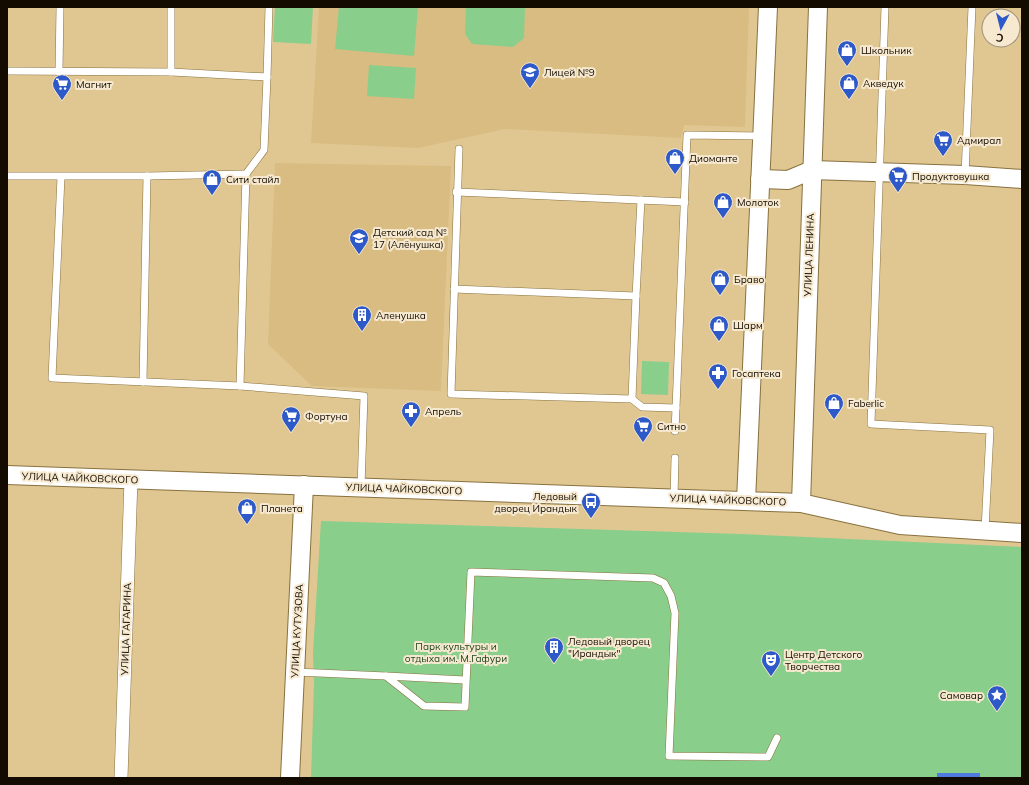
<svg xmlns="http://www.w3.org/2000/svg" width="1029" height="785" viewBox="0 0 1029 785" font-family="Mulish,sans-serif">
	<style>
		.built { fill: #d9bc81 }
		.green { fill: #89ce8a }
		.water { fill: #4f7be1 }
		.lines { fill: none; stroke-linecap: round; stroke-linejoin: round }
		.lane-casing { stroke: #88713f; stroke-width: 8 }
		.street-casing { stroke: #88713f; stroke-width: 14 }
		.secondary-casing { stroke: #88713f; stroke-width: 20 }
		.lane { stroke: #fff; stroke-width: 7 }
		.street { stroke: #fff; stroke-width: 13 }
		.secondary { stroke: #fff; stroke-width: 18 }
		.labels { text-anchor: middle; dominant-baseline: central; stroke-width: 4; stroke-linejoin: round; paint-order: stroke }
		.poi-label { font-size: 10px; fill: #140b00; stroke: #f6e9cf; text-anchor: start }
		.street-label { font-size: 10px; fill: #140b00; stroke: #f6e9cf }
		.park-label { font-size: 10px; fill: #1d441f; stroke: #f6e9cf }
	</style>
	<rect width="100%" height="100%" fill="#e0c792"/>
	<!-- built -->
	<g class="built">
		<path d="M319 7H749L745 127 684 125 681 138 505 129 418 148 311 143Z"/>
		<path d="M275 163 451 166 441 391 312 386 268 344Z"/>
	</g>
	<!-- green -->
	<g class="green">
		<path d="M275 7H313L311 44 273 42Z"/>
		<path d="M339 7H418L414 56 335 49Z"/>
		<path d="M466 7H525L524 38 513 47 472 44 465 34Z"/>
		<path d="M369 65 416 68 414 99 367 96Z"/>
		<path d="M642 361 669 362 668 395 641 394Z"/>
		<path d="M321 521 741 534 1022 547V778H311L314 682 313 653Z"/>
	</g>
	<!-- water -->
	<rect class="water" x="937" y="773" width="43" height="5"/>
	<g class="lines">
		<!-- lane casing -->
		<g class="lane-casing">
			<g id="lane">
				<path d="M885 7 871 424 990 430 985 530"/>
				<path d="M7 71 171 72 267 77 269 7"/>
				<path d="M59 72 60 7"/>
				<path d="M171 72V7"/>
				<path d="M459 149 451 394 632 399 642 407 676 408 687 135 762 136"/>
				<path d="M965 175 972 7"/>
				<path d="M7 176H147L246 174"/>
				<path d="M61 177 52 378 240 386 364 396 361 487"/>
				<path d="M456 192 685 202"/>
				<path d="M454 289 636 296"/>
				<path d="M143 382 147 176"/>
				<path d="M240 386 246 174 264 150 267 77"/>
				<path d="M632 399 636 296 641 200"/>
				<path d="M675 431 676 408"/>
				<path d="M674 498 675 458"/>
				<path d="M296 672 386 676 424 706 465 707 471 572 653 578 664 583 671 596 675 613 669 756 768 757 777 738"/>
				<path d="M386 676 465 680"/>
			</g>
		</g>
		<!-- street casing -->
		<g class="street-casing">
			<path id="street" d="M121 778 131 479"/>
		</g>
		<!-- secondary casing -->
		<g class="secondary-casing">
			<g id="secondary">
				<path d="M760 179 788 180 812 170 965 175 1022 179"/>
				<path d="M7 475 801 503 900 525 1022 533"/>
				<path d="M746 501 768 7"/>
				<path d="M801 503 818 7"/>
				<path d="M290 778 304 485"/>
			</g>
		</g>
		<!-- lane -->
		<use href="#lane" class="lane"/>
		<!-- street -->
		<use href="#street" class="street"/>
		<!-- secondary -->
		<use href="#secondary" class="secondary"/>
	</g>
	<!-- icons -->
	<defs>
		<g id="shop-pin" transform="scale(1)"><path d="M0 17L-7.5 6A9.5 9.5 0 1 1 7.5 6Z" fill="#2e59c8" stroke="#f6e9cf"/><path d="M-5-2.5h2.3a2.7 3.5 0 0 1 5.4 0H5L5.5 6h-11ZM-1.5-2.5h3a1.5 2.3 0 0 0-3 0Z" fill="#fff"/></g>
		<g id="school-pin" transform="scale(1)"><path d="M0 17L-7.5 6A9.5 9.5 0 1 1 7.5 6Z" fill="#2e59c8" stroke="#f6e9cf"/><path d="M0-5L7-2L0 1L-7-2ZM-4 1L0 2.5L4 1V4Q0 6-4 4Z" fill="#fff"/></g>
		<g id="supermarket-pin" transform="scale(1)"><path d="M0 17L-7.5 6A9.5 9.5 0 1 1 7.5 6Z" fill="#2e59c8" stroke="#f6e9cf"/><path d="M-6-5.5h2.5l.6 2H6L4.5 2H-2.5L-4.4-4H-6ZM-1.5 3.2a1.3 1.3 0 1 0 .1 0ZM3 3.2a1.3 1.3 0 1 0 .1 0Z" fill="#fff"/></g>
		<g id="building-pin" transform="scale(1)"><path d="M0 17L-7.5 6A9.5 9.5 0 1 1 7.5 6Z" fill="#2e59c8" stroke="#f6e9cf"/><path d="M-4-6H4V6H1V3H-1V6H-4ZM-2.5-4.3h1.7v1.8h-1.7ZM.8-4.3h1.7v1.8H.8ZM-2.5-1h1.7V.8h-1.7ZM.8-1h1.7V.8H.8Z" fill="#fff"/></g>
		<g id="pharmacy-pin" transform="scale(1)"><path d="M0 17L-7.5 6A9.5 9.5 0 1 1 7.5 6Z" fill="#2e59c8" stroke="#f6e9cf"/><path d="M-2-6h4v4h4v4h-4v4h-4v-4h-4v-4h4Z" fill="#fff"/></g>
		<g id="bus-pin" transform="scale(1)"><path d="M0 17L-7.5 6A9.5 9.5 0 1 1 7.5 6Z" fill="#2e59c8" stroke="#f6e9cf"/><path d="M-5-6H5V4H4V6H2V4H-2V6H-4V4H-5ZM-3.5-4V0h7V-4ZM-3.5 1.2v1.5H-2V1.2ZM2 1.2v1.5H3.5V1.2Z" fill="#fff"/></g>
		<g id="theatre-pin" transform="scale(1)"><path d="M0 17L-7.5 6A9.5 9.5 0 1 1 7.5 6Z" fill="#2e59c8" stroke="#f6e9cf"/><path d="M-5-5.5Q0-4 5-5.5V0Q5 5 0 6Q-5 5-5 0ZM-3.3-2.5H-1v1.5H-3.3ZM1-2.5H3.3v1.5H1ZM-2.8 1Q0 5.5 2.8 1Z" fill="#fff"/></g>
		<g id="sight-pin" transform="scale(1)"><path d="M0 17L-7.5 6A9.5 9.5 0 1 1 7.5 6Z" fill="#2e59c8" stroke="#f6e9cf"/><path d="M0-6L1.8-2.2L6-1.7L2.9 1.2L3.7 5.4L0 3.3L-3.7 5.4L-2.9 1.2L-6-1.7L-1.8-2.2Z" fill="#fff"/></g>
	</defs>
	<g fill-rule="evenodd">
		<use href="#shop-pin" x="847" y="50"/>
		<use href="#school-pin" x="530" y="72"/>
		<use href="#shop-pin" x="849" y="83"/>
		<use href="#supermarket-pin" x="62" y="84"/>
		<use href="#supermarket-pin" x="943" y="140"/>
		<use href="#shop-pin" x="675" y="158"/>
		<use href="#supermarket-pin" x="898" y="176"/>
		<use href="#shop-pin" x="212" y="179"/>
		<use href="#shop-pin" x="723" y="202"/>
		<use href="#school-pin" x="359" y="238"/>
		<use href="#shop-pin" x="720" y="279"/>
		<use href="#building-pin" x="362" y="315"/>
		<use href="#shop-pin" x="719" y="325"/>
		<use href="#pharmacy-pin" x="718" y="373"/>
		<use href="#shop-pin" x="834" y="403"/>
		<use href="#pharmacy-pin" x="411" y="411"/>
		<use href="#supermarket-pin" x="291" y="416"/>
		<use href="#supermarket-pin" x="643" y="426"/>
		<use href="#bus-pin" x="591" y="502"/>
		<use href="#shop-pin" x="247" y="508"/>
		<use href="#building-pin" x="554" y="647"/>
		<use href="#theatre-pin" x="771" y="660"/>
		<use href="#sight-pin" x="997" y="695"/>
	</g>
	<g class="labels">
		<!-- poi labels -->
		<g class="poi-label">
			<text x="861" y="50">Школьник</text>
			<text x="544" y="72">Лицей №9</text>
			<text x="863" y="83">Акведук</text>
			<text x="76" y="84">Магнит</text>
			<text x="957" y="140">Адмирал</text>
			<text x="689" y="158">Диоманте</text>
			<text x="912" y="176">Продуктовушка</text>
			<text x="226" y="179">Сити стайл</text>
			<text x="737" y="202">Молоток</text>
			<text x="373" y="232">Детский сад №<tspan x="373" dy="12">17 (Алёнушка)</tspan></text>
			<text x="734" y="279">Браво</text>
			<text x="376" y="315">Аленушка</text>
			<text x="733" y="325">Шарм</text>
			<text x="732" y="373">Госаптека</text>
			<text x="848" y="403">Faberlic</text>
			<text x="425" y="411">Апрель</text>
			<text x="305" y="416">Фортуна</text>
			<text x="657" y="426">Ситно</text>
			<text x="577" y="496" text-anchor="end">Ледовый<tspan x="577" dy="12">дворец Ирандык</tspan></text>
			<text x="261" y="508">Планета</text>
			<text x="568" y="641">Ледовый дворец<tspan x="568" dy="12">"Ирандык"</tspan></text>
			<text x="785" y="654">Центр Детского<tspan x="785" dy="12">Творчества</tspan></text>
			<text x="983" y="695" text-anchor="end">Самовар</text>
		</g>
		<!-- street labels -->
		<g class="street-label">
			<text transform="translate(809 255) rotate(-88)">УЛИЦА ЛЕНИНА</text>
			<text transform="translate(80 478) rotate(2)">УЛИЦА ЧАЙКОВСКОГО</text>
			<text transform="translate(404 489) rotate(2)">УЛИЦА ЧАЙКОВСКОГО</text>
			<text transform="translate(728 500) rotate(2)">УЛИЦА ЧАЙКОВСКОГО</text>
			<text transform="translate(126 629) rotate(-88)">УЛИЦА ГАГАРИНА</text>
			<text transform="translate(297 631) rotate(-87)">УЛИЦА КУТУЗОВА</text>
		</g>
		<!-- park labels -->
		<g class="park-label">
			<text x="456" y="646">Парк культуры и<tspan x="456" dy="12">отдыха им. М.Гафури</tspan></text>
		</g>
	</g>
	<!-- border -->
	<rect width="1029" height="785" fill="none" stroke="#140b00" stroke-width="16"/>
	<!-- north arrow -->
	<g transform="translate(1001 28) rotate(187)"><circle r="19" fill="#f6e9cf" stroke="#9c907c"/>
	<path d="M0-3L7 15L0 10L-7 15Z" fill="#2e59c8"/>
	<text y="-6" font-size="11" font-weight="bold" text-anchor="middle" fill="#140b00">С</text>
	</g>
</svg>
